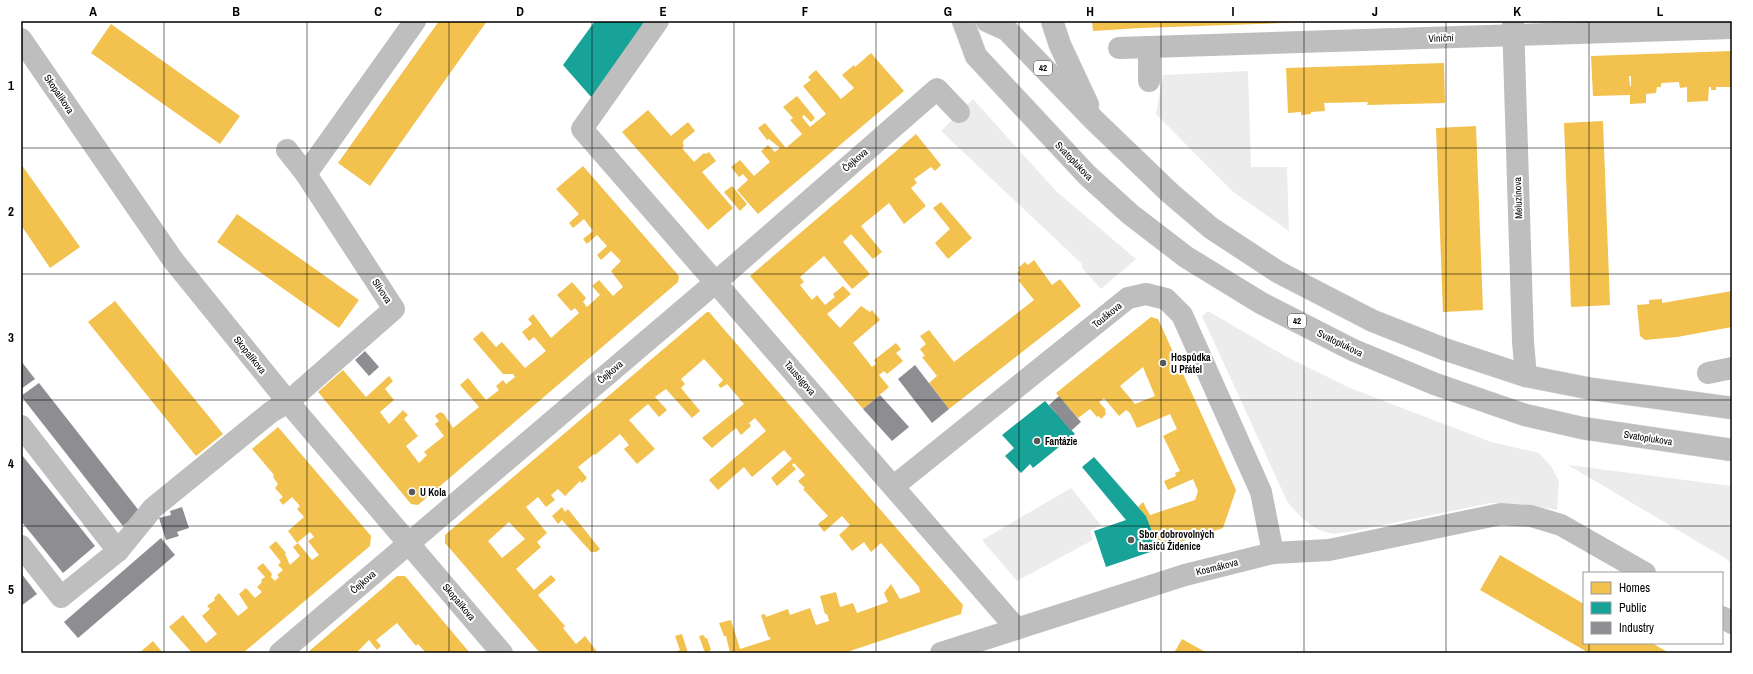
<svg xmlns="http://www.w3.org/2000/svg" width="1753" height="674" viewBox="0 0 1753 674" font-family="'Archivo Narrow',sans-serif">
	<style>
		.green { fill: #ececec }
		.homes { fill: #f2c14e; fill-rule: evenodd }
		.public { fill: #17a398 }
		.industry { fill: #8d8d92 }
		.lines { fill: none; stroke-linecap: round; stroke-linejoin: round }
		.major-casing { stroke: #dbdbdb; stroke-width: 23 }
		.minor { stroke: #bebebe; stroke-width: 22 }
		.major { stroke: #bebebe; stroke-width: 22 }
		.grid { fill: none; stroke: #000; stroke-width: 1; stroke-opacity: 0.55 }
		.poi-dot { fill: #595959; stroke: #fff; stroke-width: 1.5 }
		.labels { text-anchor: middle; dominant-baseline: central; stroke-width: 4; stroke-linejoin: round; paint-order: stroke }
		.shield { fill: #fff; stroke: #4c4c4c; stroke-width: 1 }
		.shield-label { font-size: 9px; font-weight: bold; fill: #000 }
		.street-label { font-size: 10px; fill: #000; stroke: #fff }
		.poi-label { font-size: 10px; font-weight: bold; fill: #000; stroke: #fff; text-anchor: start }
		.neatline { fill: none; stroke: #000; stroke-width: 1.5 }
		.grid-label { font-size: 13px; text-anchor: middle; font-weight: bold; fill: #000 }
	</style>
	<rect width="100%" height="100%" fill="#fff"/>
	<!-- green -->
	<g class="green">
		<path d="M1248 71 1251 167H1287L1289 231 1232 191 1156 114 1163 75Z"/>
		<path d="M973 99 1056 191 1136 259 1101 289 1082 268V264L941 131Z"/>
		<path d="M1208 311 1285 356 1350 388 1491 442 1539 453 1551 466 1559 481 1557 510 1523 504 1491 503 1348 532C1343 532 1335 535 1329 533 1311 529 1298 515 1287 501L1202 316Z"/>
		<path d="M1568 465 1732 486V564L1725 558Z"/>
		<path d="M1071 488 1101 525 1090 531 1093 540 1017 581 982 540Z"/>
	</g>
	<!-- homes -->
	<g class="homes">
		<path d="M439 21H487L370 186 338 163Z"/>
		<path d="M1092 21H1312V22L1141 28 1093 31Z"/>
		<path d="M111 24 240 116 220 144 91 53Z"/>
		<path d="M1732 51V87H1716V90H1711V87H1709L1708 101 1687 102V87L1680 88 1679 82 1661 83V87H1657L1656 93 1646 94V103L1630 104V95L1593 96 1591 56ZM1629 76H1631V86H1630Z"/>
		<path d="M871 53 904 91 758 214 737 190 748 180 743 174 739 177 731 167 740 160 754 176 770 162 761 151 768 145 775 152 780 148 769 139 767 140 758 128 765 123 786 148 802 134 790 120 793 118 783 107 797 96 815 118 811 122 804 115 802 117 810 127 826 114 803 86 811 80 808 77 816 70 841 99 854 88 842 75 854 65 855 67Z"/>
		<path d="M1444 63 1445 103 1367 105 1368 102 1324 103 1325 111 1311 112V114L1301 115V112L1288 113 1286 68Z"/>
		<path d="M648 110 671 136 688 122 695 131 683 141V144L684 146 682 148 694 162 704 153 706 154 709 152 716 161 702 172 733 208 708 230 622 132Z"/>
		<path d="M1603 121 1610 305 1571 307 1564 123Z"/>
		<path d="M1476 126 1483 310 1443 312 1436 128Z"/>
		<path d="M916 134 941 165 935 171 931 167 914 179 917 183 911 188 926 206 904 224 889 203 861 226 882 252 873 259 851 234 843 242 870 274 852 289 824 256 800 277 804 282 800 285 812 300 817 295 825 305 835 297 833 294 843 286 851 294 827 314 840 328 861 306 870 312 872 310 880 320 853 343 872 367 876 364 874 360 896 343 901 349 896 353 903 361 887 374 884 371 879 375 889 387 863 409 750 276Z"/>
		<path d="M21 164 80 247 50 268 21 225Z"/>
		<path d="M583 166 679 276 678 282 418 505 411 504 318 392 343 370 366 397 389 376 393 381 385 389 394 400 380 412 389 424 403 410 408 415 404 419 418 436 406 446 419 463 427 455 424 452 444 436 435 424 439 421 435 416 440 412 444 414 453 428 479 407 460 385 468 378 486 400 499 390 496 386 503 380 506 384 515 377 513 374H503L473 339 482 331 496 347 502 342 525 368 546 351 534 337 529 341 522 332 532 324 528 319 533 314 551 338 579 313 575 308 571 311 557 295 572 282 586 298 583 302 587 307 600 295 592 286 599 280 613 296 623 287 611 271 621 261 611 251 601 260 597 255 607 246 597 235 587 244 583 239 593 231 584 219 573 228 569 223 579 214 556 189Z"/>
		<path d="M732 186 747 204 740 211 724 192Z"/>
		<path d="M941 202 972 238 948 259 935 243 950 229 933 208Z"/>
		<path d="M237 214 359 300 339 328 217 242Z"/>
		<path d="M1034 260 1052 285 1060 279 1081 306 949 409 929 383 937 376 922 357 925 356 920 349 926 344 920 336 929 330 954 362 1034 300 1018 280 1021 278 1017 273 1020 270 1018 268 1025 262 1028 265Z"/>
		<path d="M1732 291V327L1677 337 1645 340 1640 336 1637 305 1649 304V300L1662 299V303Z"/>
		<path d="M115 301 223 434 196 456 88 322Z"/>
		<path d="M707 312H709L963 605 961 614 844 653H730L726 636H724L719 623 731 620 740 649 771 639 768 636 761 615 765 614 766 617 788 609 790 615 810 608 816 625 829 621 827 614H825L820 596 836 592 840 607 853 603 857 613 888 602 884 593 891 584 900 599 920 592 919 587 881 543 871 552 864 542 852 551 839 535 850 525 842 516 824 532 818 524 828 516 803 489 805 488 798 481 805 475 794 463 792 465 796 469 777 486 771 478 792 459 784 450 752 477 744 467 718 490 709 480 766 431 755 418 749 423 751 426 741 435 736 428 712 448 702 438 744 404 727 384 721 388 718 385 723 380 704 359 681 379 685 384 681 388 700 411 692 418 666 389 655 397 667 410 659 417 648 404 629 420 655 449 637 464 624 449 629 445 620 434 595 455 594 454 578 467 587 478 582 483 580 481 565 496 558 489 551 495 555 500 546 507 538 497 526 507 547 533 537 542 541 547 516 569 534 590 551 575 556 580 538 595 565 626 563 628 576 644 585 636 598 653H540L445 543V535ZM509 522 525 539 502 558 488 541Z"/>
		<path d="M1151 317 1158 319 1236 490 1223 528 1159 549 1146 516 1138 507 1143 502 1150 515 1195 500 1198 491 1193 479 1168 490 1164 481 1176 476 1175 473 1180 471 1163 436 1177 429 1170 414 1137 428 1130 413 1126 410 1119 416 1104 398 1099 402 1106 410 1105 411 1106 414 1101 419 1099 416 1097 417 1090 409 1078 418 1056 393ZM1143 367 1155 396 1135 404 1120 386Z"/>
		<path d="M278 427 371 536 370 546 243 653H192L169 627 183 615 206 643 217 634 202 616 210 609 207 606 215 600 214 598 219 593 238 616 248 608 239 594 246 588 255 598 262 592 257 587 262 582 261 580 265 577 257 568 263 563 272 574 271 577 275 581 279 577 277 575 283 570 278 565 281 562 269 547 276 541 286 553 285 554 290 565 300 556 293 547 298 543 312 560 319 555 308 541 314 537 310 532 297 543 288 531 304 517 297 509 300 506 292 497 283 505 279 500 283 497 275 488 278 484 273 477 274 475 252 449Z"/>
		<path d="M562 507 565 512 568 509 600 549 596 552H591L562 520 558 524 552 516Z"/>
		<path d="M1500 555 1584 604V643H1652L1669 653H1589L1480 590Z"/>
		<path d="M397 576H405L470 653H426L418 644 416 646 397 623 376 640 381 646 377 650 369 640 358 651 360 653H307Z"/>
		<path d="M682 634 688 653H672L680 650 675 636Z"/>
		<path d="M704 635 705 638H707L711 650 709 651 710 653H705L699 636Z"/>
		<path d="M1182 639 1207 653H1174Z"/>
		<path d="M153 641 163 653H139L145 648Z"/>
	</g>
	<!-- public -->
	<g class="public">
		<path d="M595 21H647L592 98 563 65Z"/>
		<path d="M1045 401 1075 434 1033 468 1030 464 1021 473 1005 456 1014 448 1002 435Z"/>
		<path d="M1094 457 1146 516 1159 549 1106 567 1094 531 1126 520 1082 467Z"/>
	</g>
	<!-- industry -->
	<g class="industry">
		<path d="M365 351 379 367 369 376 355 360Z"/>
		<path d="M21 361 35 379 21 389Z"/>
		<path d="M915 365 949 409 932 423 898 379Z"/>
		<path d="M39 383 140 512 123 526 21 396Z"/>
		<path d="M880 395 909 427 892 441 863 409Z"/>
		<path d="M1059 396 1081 422 1071 431 1049 405Z"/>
		<path d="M21 454 95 546 63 573 21 521Z"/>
		<path d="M182 507 189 528 177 532 179 536 166 540 159 518 171 515 170 511Z"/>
		<path d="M161 538 175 555 78 638 64 622Z"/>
		<path d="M21 573 37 594 21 606Z"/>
	</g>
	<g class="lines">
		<!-- major casing -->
		<g class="major-casing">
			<g id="major">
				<path d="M963 21 976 56 1087 175 1130 214 1186 257 1261 303 1353 350 1435 384 1525 415 1582 428 1732 450"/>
				<path d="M987 21 1007 30 1095 121 1170 193 1211 228 1278 272 1373 321 1444 349 1526 376 1592 389 1732 408"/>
				<path d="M1052 21 1060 45 1088 105"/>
			</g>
		</g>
		<!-- minor -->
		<g class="minor">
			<path d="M658 21 582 129 1017 629"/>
			<path d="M1513 21 1523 342 1526 376"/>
			<path d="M21 39 173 260 288 402 502 653"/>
			<path d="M1119 48 1732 28"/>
			<path d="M1149 81V47"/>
			<path d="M306 174 415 21"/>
			<path d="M1708 373 1732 368"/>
			<path d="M21 426 118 551 153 508 271 412 288 402 394 309 306 174 287 150"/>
			<path d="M894 486 1128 298 1146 294 1166 299 1182 315 1261 492 1273 553"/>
			<path d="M21 546 61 597 118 551"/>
			<path d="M1722 617 1732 623"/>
			<path d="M280 653 716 282 937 89 959 112"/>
			<path d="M941 653 1185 575 1273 553 1329 550 1501 514 1531 516 1561 525 1645 573"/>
		</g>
		<!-- major -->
		<use href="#major" class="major"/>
	</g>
	<!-- grid -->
	<path class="grid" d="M164 21V653M307 21V653M449 21V653M592 21V653M734 21V653M876 21V653M1019 21V653M1161 21V653M1304 21V653M1446 21V653M1589 21V573M21 148H1732M21 274H1732M21 400H1732M21 526H1732M1589 643V653"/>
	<!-- markers -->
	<g class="poi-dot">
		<circle cx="1163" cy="363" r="4"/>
		<circle cx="1037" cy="441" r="4"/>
		<circle cx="412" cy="492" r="4"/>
		<circle cx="1131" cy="540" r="4"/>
	</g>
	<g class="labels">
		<!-- shield labels -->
		<g class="shield">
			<rect x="1034" y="61" width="18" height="14" rx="3"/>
			<rect x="1288" y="314" width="18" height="14" rx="3"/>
		</g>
		<g class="shield-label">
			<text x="1043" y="68">42</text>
			<text x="1297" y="321">42</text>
		</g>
		<!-- street labels -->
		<g class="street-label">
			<text transform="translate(1441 38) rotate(-2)">Viniční</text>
			<text transform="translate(59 94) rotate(56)">Skopalíkova</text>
			<text transform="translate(855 160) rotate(-41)">Čejkova</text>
			<text transform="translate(1074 161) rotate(46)">Svatoplukova</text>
			<text transform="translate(1518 198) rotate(-92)">Meluzínova</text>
			<text transform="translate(382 291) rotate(57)">Slívova</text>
			<text transform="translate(1107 315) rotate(-39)">Touškova</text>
			<text transform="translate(1340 343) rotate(26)">Svatoplukova</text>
			<text transform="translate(250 355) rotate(51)">Skopalíkova</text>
			<text transform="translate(610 372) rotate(-40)">Čejkova</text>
			<text transform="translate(800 378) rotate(49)">Taussigova</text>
			<text transform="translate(1648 438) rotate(9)">Svatoplukova</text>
			<text transform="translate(1217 567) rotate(-14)">Kosmákova</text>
			<text transform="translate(363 582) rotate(-41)">Čejkova</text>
			<text transform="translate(459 602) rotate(50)">Skopalíkova</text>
		</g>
		<!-- poi labels -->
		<g class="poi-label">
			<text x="1171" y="357">Hospůdka<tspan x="1171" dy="12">U Přátel</tspan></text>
			<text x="1045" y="441">Fantázie</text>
			<text x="420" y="492">U Kola</text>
			<text x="1139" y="534">Sbor dobrovolných<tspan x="1139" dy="12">hasičů Židenice</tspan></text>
		</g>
	</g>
	<!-- border -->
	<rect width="1753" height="674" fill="none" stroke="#ffffff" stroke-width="44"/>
	<!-- legend -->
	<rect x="1583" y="572" width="140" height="72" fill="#ffffff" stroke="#999999"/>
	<rect x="1591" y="582" width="20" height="12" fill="#f2c14e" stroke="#999999"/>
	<text x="1619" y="592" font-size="12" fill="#000000">Homes</text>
	<rect x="1591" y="602" width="20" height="12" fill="#17a398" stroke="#999999"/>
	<text x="1619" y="612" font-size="12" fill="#000000">Public</text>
	<rect x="1591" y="622" width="20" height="12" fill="#8d8d92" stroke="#999999"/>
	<text x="1619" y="632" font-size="12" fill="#000000">Industry</text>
	<rect x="22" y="22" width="1709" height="630" class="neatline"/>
	<g class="grid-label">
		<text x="93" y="16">A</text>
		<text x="236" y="16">B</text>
		<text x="378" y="16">C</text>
		<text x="520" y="16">D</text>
		<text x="663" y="16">E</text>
		<text x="805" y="16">F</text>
		<text x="948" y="16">G</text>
		<text x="1090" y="16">H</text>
		<text x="1233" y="16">I</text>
		<text x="1375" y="16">J</text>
		<text x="1517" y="16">K</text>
		<text x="1660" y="16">L</text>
		<text x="11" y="90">1</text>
		<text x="11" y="216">2</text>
		<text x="11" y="342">3</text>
		<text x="11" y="468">4</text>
		<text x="11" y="594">5</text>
	</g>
</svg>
